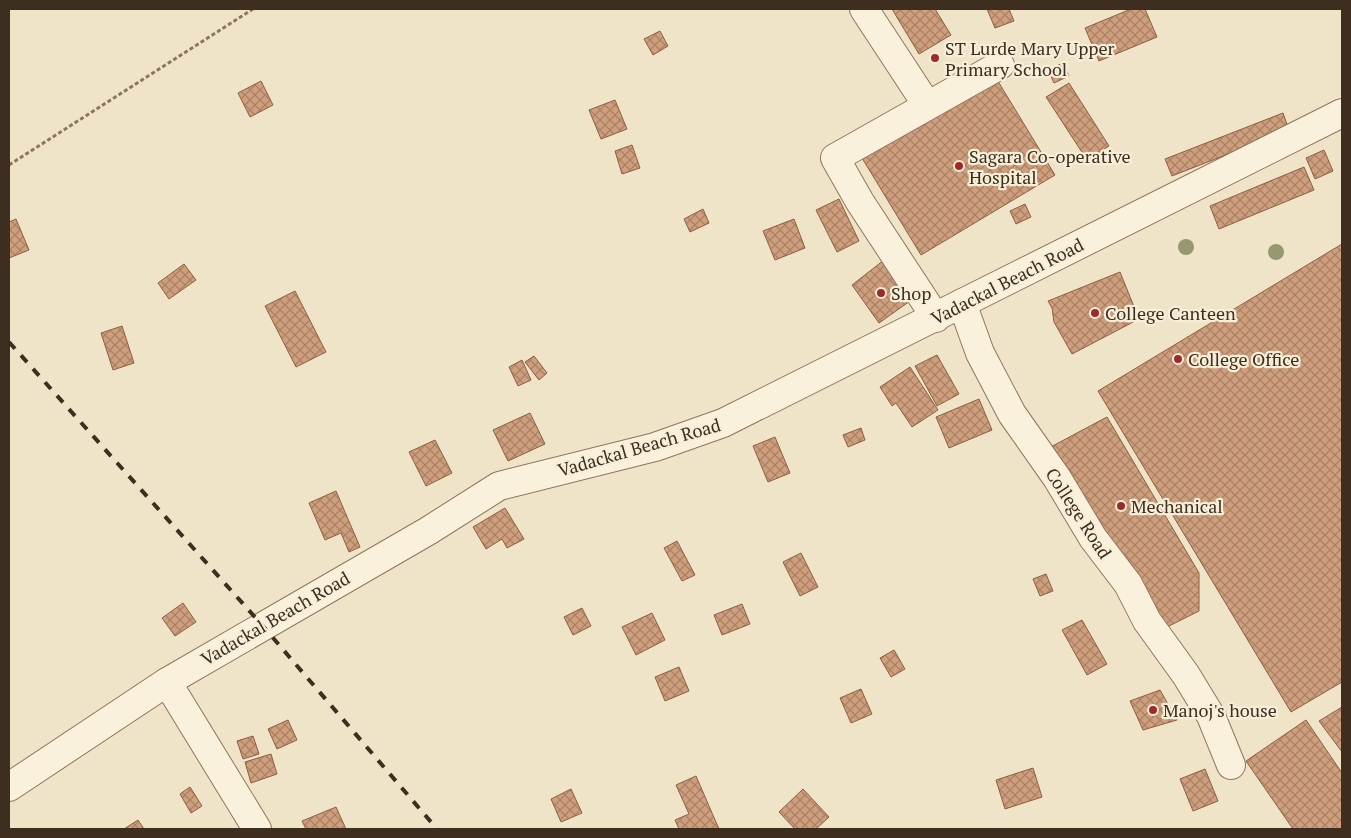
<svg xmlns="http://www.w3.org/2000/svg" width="1351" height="838" viewBox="0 0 1351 838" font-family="'PT Serif',serif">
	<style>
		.building { fill: url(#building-cross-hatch); stroke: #8d5f41 }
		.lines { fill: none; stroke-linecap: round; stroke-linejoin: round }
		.minor-casing { stroke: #8d765c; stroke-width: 30 }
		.path { stroke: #8d765c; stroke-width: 3; stroke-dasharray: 4 2.5; stroke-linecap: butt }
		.minor { stroke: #faf1dc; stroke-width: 28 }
		.rail { stroke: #3d2e20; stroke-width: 4; stroke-dasharray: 9 9; stroke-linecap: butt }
		.tree { fill: #96986f }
		.poi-dot { fill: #9e2a2b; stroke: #f7eed8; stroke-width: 2 }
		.labels { text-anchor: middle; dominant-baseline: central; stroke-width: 4.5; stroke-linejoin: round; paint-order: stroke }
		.poi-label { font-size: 18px; fill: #3d2e20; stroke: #f7eed8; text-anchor: start }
		.street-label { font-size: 18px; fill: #3d2e20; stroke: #f7eed8 }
	</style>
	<defs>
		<pattern id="building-cross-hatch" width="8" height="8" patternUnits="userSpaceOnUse" patternTransform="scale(1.25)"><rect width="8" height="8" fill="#cf9f7d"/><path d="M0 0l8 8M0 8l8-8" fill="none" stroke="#a98266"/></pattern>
	</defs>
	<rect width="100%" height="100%" fill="#f0e4c8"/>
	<!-- building -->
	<g class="building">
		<path d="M892 9H935L951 35 919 54Z"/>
		<path d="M987 9H1009L1014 21 995 28Z"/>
		<path d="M1131 9H1145L1157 37 1099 61 1085 28Z"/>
		<path d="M660 31 668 46 653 55 644 39Z"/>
		<path d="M1063 63 1069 76 1054 83 1048 70Z"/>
		<path d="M996 78 1055 175 921 255 862 158Z"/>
		<path d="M261 81 273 105 250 117 238 93Z"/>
		<path d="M1069 83 1109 146 1087 160 1046 97Z"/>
		<path d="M615 100 627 129 601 139 589 110Z"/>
		<path d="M1283 113 1289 130 1172 176 1165 159Z"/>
		<path d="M632 145 640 168 622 174 615 151Z"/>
		<path d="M1324 150 1333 171 1315 179 1306 158Z"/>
		<path d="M1304 167 1314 190 1219 229 1210 206Z"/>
		<path d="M839 199 859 241 837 252 816 210Z"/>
		<path d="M1025 204 1031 217 1016 224 1010 211Z"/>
		<path d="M703 209 709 223 690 232 684 219Z"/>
		<path d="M16 219 29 250 9 258V222Z"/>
		<path d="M794 219 805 248 775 260 763 231Z"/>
		<path d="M1342 244V682L1291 712 1098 391Z"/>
		<path d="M884 260 910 301 879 323 852 285Z"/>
		<path d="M184 264 196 280 169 299 158 283Z"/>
		<path d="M1120 272 1139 319 1072 354 1054 322 1052 308 1048 301Z"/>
		<path d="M295 291 326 352 296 367 265 306Z"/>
		<path d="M122 326 134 363 113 370 101 333Z"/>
		<path d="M937 355 959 394 937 406 915 366Z"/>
		<path d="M534 356 547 373 539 380 525 362Z"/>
		<path d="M522 360 531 380 518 386 509 367Z"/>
		<path d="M910 367 938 410 912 427 896 403 892 406 880 387Z"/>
		<path d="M979 399 992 430 949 448 936 417Z"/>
		<path d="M530 413 545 444 508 461 493 430Z"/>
		<path d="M1107 417 1199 573V611L1167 627 1045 450Z"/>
		<path d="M861 428 865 440 848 447 843 435Z"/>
		<path d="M775 437 790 473 768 482 753 446Z"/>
		<path d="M435 440 452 473 426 486 409 452Z"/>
		<path d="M336 491 360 547 349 552 341 533 325 540 309 503Z"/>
		<path d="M505 508 524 539 507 548 502 539 486 549 473 527Z"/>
		<path d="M677 541 695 575 682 581 664 548Z"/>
		<path d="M801 553 818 587 800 596 783 562Z"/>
		<path d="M1046 574 1053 591 1040 596 1033 579Z"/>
		<path d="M183 603 196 622 175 636 162 618Z"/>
		<path d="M742 604 750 624 722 635 714 615Z"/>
		<path d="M582 608 591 626 573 635 564 617Z"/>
		<path d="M652 613 665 640 636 655 622 627Z"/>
		<path d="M1082 620 1107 664 1087 675 1062 630Z"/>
		<path d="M894 650 905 669 891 677 880 658Z"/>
		<path d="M679 667 689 691 665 701 655 677Z"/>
		<path d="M861 689 872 714 851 723 840 698Z"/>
		<path d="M1160 690 1177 720 1143 730 1130 701Z"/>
		<path d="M1342 707V752L1319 721Z"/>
		<path d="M288 720 297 740 277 749 268 729Z"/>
		<path d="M1306 720 1342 773V829H1293L1246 761Z"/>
		<path d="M253 736 259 754 243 759 237 741Z"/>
		<path d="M271 754 277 774 251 783 245 762Z"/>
		<path d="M1033 768 1042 797 1005 809 996 780Z"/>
		<path d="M1205 769 1218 801 1193 811 1180 779Z"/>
		<path d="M696 776 719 829H679L675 820 689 814 676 785Z"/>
		<path d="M190 787 202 806 191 813 180 794Z"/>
		<path d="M571 789 582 813 561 822 551 799Z"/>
		<path d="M803 789 829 817 816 829H795L779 812Z"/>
		<path d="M336 807 346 829H306L302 821Z"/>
		<path d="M138 820 144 829H124Z"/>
	</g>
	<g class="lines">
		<!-- minor casing -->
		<g class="minor-casing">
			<g id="minor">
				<path d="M864 9 927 105"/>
				<path d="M962 303 980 353 1012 414 1057 478 1093 538 1128 584 1147 621 1186 675 1211 716 1231 765"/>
				<path d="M936 318 860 202 835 158 1000 65"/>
				<path d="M167 682 257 829"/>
				<path d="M9 787 167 682 428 531 499 486 655 447 723 423 1342 113"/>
			</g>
		</g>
		<!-- path -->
		<path class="path" d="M9 165 253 9"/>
		<!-- minor -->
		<use href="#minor" class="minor"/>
		<!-- rail -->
		<path class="rail" d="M9 342 262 625 437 829"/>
	</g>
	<!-- trees -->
	<g class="tree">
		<circle cx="1186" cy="247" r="8"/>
		<circle cx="1276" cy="252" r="8"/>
	</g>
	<!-- markers -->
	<g class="poi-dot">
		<circle cx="935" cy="58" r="5"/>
		<circle cx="959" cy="166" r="5"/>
		<circle cx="881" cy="293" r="5"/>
		<circle cx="1095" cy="313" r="5"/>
		<circle cx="1178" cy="359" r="5"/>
		<circle cx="1121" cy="506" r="5"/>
		<circle cx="1153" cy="710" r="5"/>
	</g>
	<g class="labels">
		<!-- poi labels -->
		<g class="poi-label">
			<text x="945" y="48">ST Lurde Mary Upper<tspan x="945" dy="21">Primary School</tspan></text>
			<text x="969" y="156">Sagara Co-operative<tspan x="969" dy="21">Hospital</tspan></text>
			<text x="891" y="293">Shop</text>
			<text x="1105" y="313">College Canteen</text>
			<text x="1188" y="359">College Office</text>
			<text x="1131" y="506">Mechanical</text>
			<text x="1163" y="710">Manoj's house</text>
		</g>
		<!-- street labels -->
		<g class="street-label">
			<text transform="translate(1007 281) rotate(-27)">Vadackal Beach Road</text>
			<text transform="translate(639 447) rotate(-16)">Vadackal Beach Road</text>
			<text transform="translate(1079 513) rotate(57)">College Road</text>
			<text transform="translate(275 618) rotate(-30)">Vadackal Beach Road</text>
		</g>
	</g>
	<!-- border -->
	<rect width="1351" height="838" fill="none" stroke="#3d2e20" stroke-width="20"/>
</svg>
